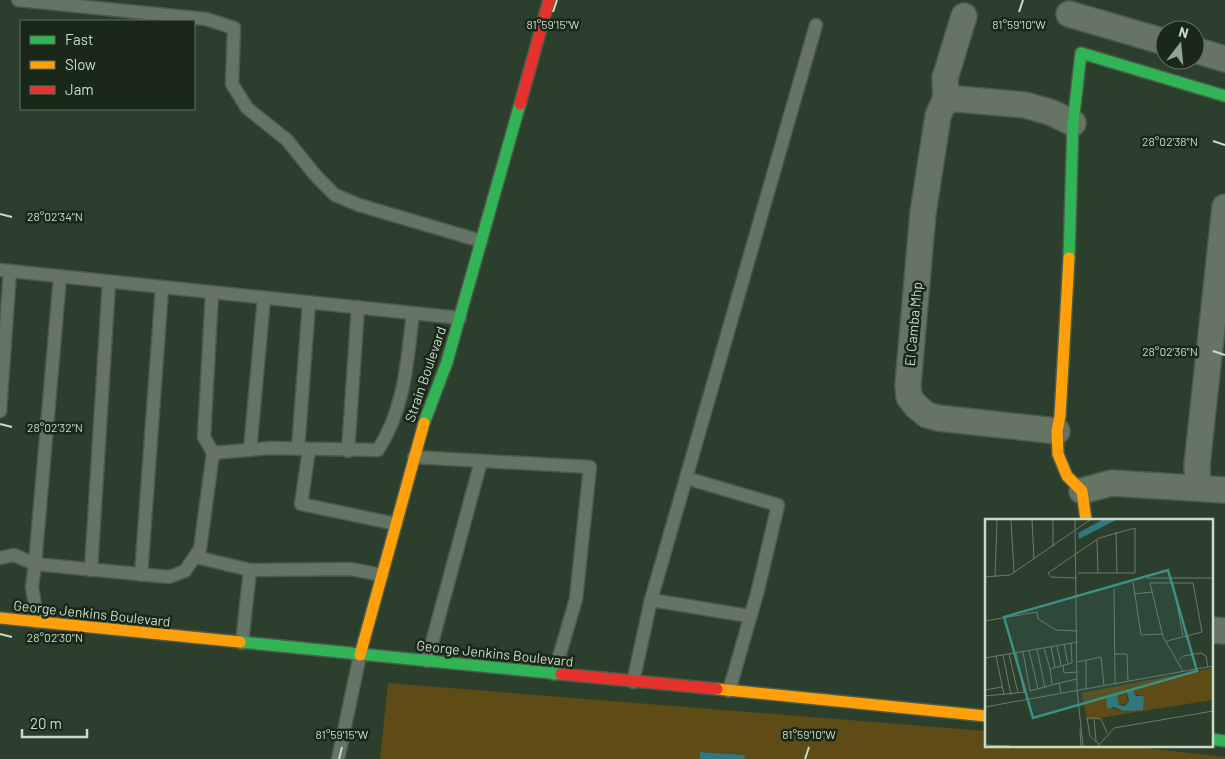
<svg xmlns="http://www.w3.org/2000/svg" width="1225" height="759" viewBox="0 0 1225 759" font-family="Barlow,sans-serif">
	<style>
		.green { fill: #5e4b16 }
		.water { fill: #2f787d }
		.lines { fill: none; stroke-linecap: round; stroke-linejoin: round }
		.lane-casing { stroke: #4b5b4b; stroke-width: 15 }
		.street-casing { stroke: #4b5b4b; stroke-width: 28 }
		.fast-casing { stroke: #4b5b4b; stroke-width: 14 }
		.slow-casing { stroke: #4b5b4b; stroke-width: 14 }
		.jam-casing { stroke: #4b5b4b; stroke-width: 14 }
		.lane { stroke: #667465; stroke-width: 12 }
		.street { stroke: #667465; stroke-width: 25 }
		.fast { stroke: #30b455; stroke-width: 11 }
		.slow { stroke: #ff9f0a; stroke-width: 11 }
		.jam { stroke: #e5322d; stroke-width: 11 }
		.ticks { fill: none; stroke: #c8dcc7; stroke-width: 2 }
		.labels { text-anchor: middle; dominant-baseline: central; stroke-width: 5; stroke-linejoin: round; paint-order: stroke }
		.street-label { font-size: 14px; fill: #c8dcc7; stroke: #192819 }
		.inset-road { fill: none; stroke: #6a7d6a; stroke-width: 1 }
		.view { fill: #3d9084; fill-opacity: 0.15; stroke: #3d9084; stroke-width: 2.5 }
		.inset-edge { fill: none; stroke: #c8dcc7; stroke-width: 2.5 }
		.ticks-label { font-size: 12px; text-anchor: middle; fill: #c8dcc7; stroke: #192819; stroke-width: 5; stroke-linejoin: round; paint-order: stroke }
	</style>
	<rect width="100%" height="100%" fill="#2c3e2c"/>
	<!-- green -->
	<path class="green" d="M388 683 986 731V745H1121L1225 757V759H745L744 755 700 752V759H380Z"/>
	<!-- water -->
	<path class="water" d="M700 752 744 755 745 759H700Z"/>
	<g class="lines">
		<!-- lane casing -->
		<g class="lane-casing">
			<g id="lane">
				<path d="M18 0 206 19 234 28 232 84 247 108 287 140 316 176 335 195 359 205 481 241"/>
				<path d="M0 270 460 318"/>
				<path d="M60 277 35 564 169 577 185 571 200 549 213 453 270 448 378 450C405 408 407 362 413 313"/>
				<path d="M212 293 204 437 213 453"/>
				<path d="M0 411 10 271"/>
				<path d="M298 449 309 303"/>
				<path d="M250 450 264 298"/>
				<path d="M309 450 301 504 396 524"/>
				<path d="M348 451 358 307"/>
				<path d="M414 457 590 467 576 599 554 674"/>
				<path d="M686 478 778 505 758 590 729 691"/>
				<path d="M196 557 250 570 242 643"/>
				<path d="M0 558 14 555 35 564 32 587 38 622"/>
				<path d="M91 570 109 282"/>
				<path d="M250 570 351 569 382 575"/>
				<path d="M141 575 162 288"/>
				<path d="M651 600 749 616"/>
				<path d="M427 661 481 461"/>
				<path d="M633 682 651 600 816 25"/>
				<path d="M338 759 360 655"/>
			</g>
		</g>
		<!-- street casing -->
		<g class="street-casing">
			<g id="street">
				<path d="M1069 14 1165 42"/>
				<path d="M964 16 945 78 946 98 938 116 923 213 908 385 909 397 916 406 927 415 938 418 1057 431"/>
				<path d="M1195 50 1225 59"/>
				<path d="M946 98 1025 105 1050 112 1073 123"/>
				<path d="M1198 487 1197 465 1225 207"/>
				<path d="M1082 491 1111 483 1225 490"/>
				<path d="M1211 630 1225 631"/>
			</g>
		</g>
		<!-- fast casing -->
		<g class="fast-casing">
			<g id="fast">
				<path d="M1069 258 1073 123 1081 53 1225 96"/>
				<path d="M424 423 447 362 520 104"/>
				<path d="M240 642 561 674"/>
				<path d="M1211 739 1225 741"/>
			</g>
		</g>
		<!-- slow casing -->
		<g class="slow-casing">
			<g id="slow">
				<path d="M1069 258 1060 416 1057 431 1058 454 1067 476 1082 491 1086 520"/>
				<path d="M0 618 240 642"/>
				<path d="M360 655 424 423"/>
				<path d="M717 689 986 716"/>
			</g>
		</g>
		<!-- jam casing -->
		<g class="jam-casing">
			<g id="jam">
				<path d="M520 104 549 0"/>
				<path d="M561 674 717 689"/>
			</g>
		</g>
		<!-- lane -->
		<use href="#lane" class="lane"/>
		<!-- street -->
		<use href="#street" class="street"/>
		<!-- fast -->
		<use href="#fast" class="fast"/>
		<!-- slow -->
		<use href="#slow" class="slow"/>
		<!-- jam -->
		<use href="#jam" class="jam"/>
	</g>
	<!-- ticks -->
	<path class="ticks" d="M553 12 557 0M1019 12 1023 0M1213 141 1225 145M0 214 12 217M1213 351 1225 355M0 424 12 427M0 634 12 637M339 759 342 747M805 759 809 747"/>
	<g class="labels">
		<!-- street labels -->
		<g class="street-label">
			<text transform="translate(913 324) rotate(-85)">El Camba Mhp</text>
			<text transform="translate(425 374) rotate(-71)">Strain Boulevard</text>
			<text transform="translate(92 613) rotate(6)">George Jenkins Boulevard</text>
			<text transform="translate(495 653) rotate(6)">George Jenkins Boulevard</text>
		</g>
	</g>
	<!-- overview -->
	<g transform="translate(985 519)">
		<rect width="228" height="228" fill="#2c3e2c"/>
		<path d="M227 149V181L102 201 97 174ZM141 172 156 177 138 192 127 189 131 176 134 186 143 184Z" fill="#5e4b16" fill-rule="evenodd"/>
		<path d="M117 1H131L94 20 93 14ZM147 170 151 177H159L158 191 138 192 129 188 122 190 121 178 132 176 134 186 140 187 144 182 141 171Z" fill="#2f787d"/>
		<path class="inset-road" d="M26 1 29 53M47 1 49 40M68 1V28M90 1 92 171 98 227M131 13 132 54M112 21 113 54M0 58 25 56 105 1M10 58 12 1M92 59 66 58 63 54 114 19 150 9V54H93M162 59H228M148 63 156 116 177 115M188 64 198 117M129 70 130 165M149 75 167 73M0 102 52 93 53 100 71 111 93 112M182 122 217 113 208 64H165L178 118 198 152M79 125 83 145M72 127 76 146M66 128 70 148M59 129 65 150M52 130 60 169M44 131 53 170M38 133 45 172 74 164 76 174M31 134 39 173M24 135 33 174M129 135H142L143 162M18 136 26 176M11 137 19 176M0 139 93 123M101 141V170M194 141 198 137 216 134 221 137 223 148M92 143 116 138 119 167M78 146 79 154 92 153M74 164 92 160M67 165 65 150 87 144 86 124M0 171 17 168M0 177 40 173M0 188 228 147M109 199 116 200 122 214M95 210 96 227M111 222 109 199H102L105 217 114 225M0 226 25 227M113 227 129 209 228 192"/>
		<path class="view" d="M183 51 212 152 48 199 19 98Z"/>
		<rect width="228" height="228" class="inset-edge"/>
	</g>
	<g class="ticks-label">
		<text x="553" y="29">81°59'15"W</text>
		<text x="1019" y="29">81°59'10"W</text>
		<text x="1170" y="146">28°02'38"N</text>
		<text x="55" y="221">28°02'34"N</text>
		<text x="1170" y="356">28°02'36"N</text>
		<text x="55" y="432">28°02'32"N</text>
		<text x="55" y="642">28°02'30"N</text>
		<text x="342" y="739">81°59'15"W</text>
		<text x="809" y="739">81°59'10"W</text>
	</g>
	<!-- legend -->
	<rect x="20" y="20" width="175" height="90" fill="#192819" stroke="#5f705f"/>
	<rect x="30" y="36" width="25" height="8" fill="#30b455" stroke="#5f705f"/>
	<text x="65" y="45" font-size="15" fill="#c8dcc7">Fast</text>
	<rect x="30" y="61" width="25" height="8" fill="#ff9f0a" stroke="#5f705f"/>
	<text x="65" y="70" font-size="15" fill="#c8dcc7">Slow</text>
	<rect x="30" y="86" width="25" height="8" fill="#e5322d" stroke="#5f705f"/>
	<text x="65" y="95" font-size="15" fill="#c8dcc7">Jam</text>
	<!-- north arrow -->
	<g transform="translate(1180 45) rotate(16)"><circle r="24" fill="#192819" stroke="#5f705f"/>
	<path d="M0-4L9 19L0 12L-9 19Z" fill="#91a591"/>
	<text y="-8" font-size="14" font-weight="bold" text-anchor="middle" fill="#c8dcc7">N</text>
	</g>
	<!-- scale -->
	<path d="M22 729v8h65v-8" fill="none" stroke="#c8dcc7" stroke-width="2.5"/>
	<text x="30" y="729" font-size="15" fill="#c8dcc7" stroke="#192819" stroke-width="4" paint-order="stroke">20 m</text>
</svg>
